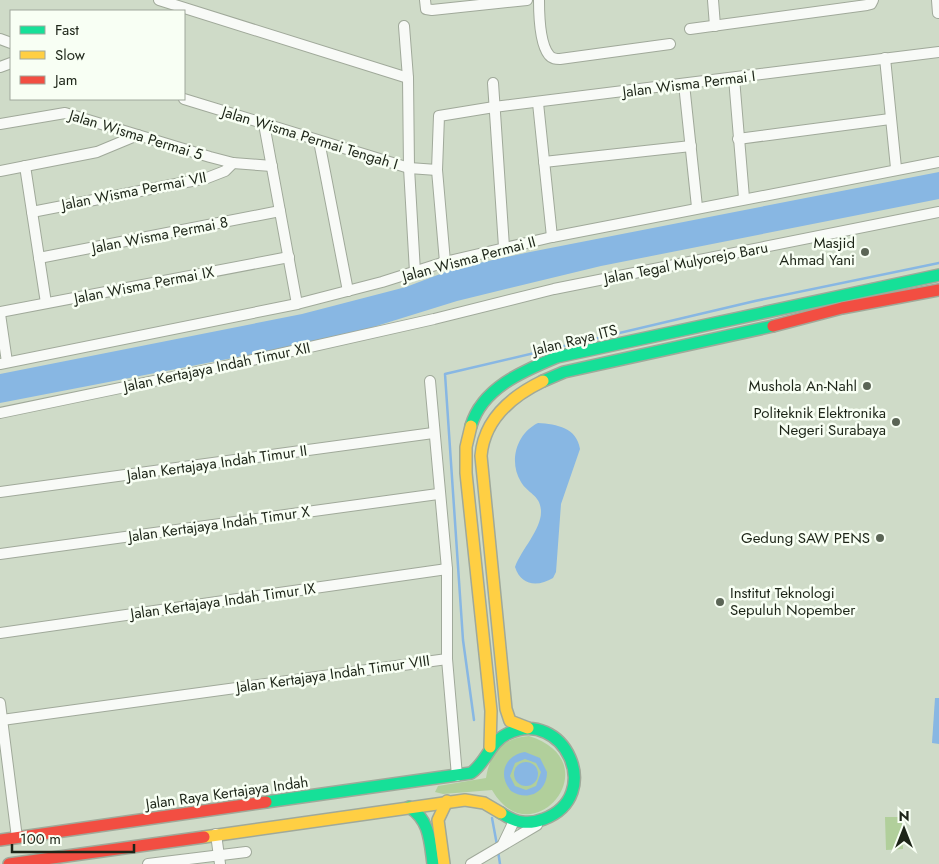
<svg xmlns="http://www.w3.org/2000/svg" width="939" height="864" viewBox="0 0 939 864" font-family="Jost,sans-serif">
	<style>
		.green { fill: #b1cf9b }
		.water { fill: #88b7e3; fill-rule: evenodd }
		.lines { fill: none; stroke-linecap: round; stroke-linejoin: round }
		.stream { stroke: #88b7e3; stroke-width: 2.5 }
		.street-casing { stroke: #a0a99a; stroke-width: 12 }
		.fast-casing { stroke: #a0a99a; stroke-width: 14 }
		.slow-casing { stroke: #a0a99a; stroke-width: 14 }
		.jam-casing { stroke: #a0a99a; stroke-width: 14 }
		.street { stroke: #f8faf7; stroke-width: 10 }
		.fast { stroke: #16e098; stroke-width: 11 }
		.slow { stroke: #ffcf43; stroke-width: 11 }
		.jam { stroke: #f24e42; stroke-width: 11 }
		.poi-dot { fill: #5b6556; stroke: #f8fff4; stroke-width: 2 }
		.labels { text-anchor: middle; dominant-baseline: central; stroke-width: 5; stroke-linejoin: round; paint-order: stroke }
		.street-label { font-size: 15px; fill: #1d2518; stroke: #f8fff4 }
		.poi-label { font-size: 15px; fill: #1d2518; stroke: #f8fff4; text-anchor: end }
	</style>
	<rect width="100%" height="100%" fill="#cfdbc8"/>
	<!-- green -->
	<g class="green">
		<path d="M529 736C612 762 532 859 492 790L443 794 435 792 438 786 486 778C490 752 503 738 529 736Z"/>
		<path d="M885 817H902L903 849 886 850Z"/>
	</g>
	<!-- water -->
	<g class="water">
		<path d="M939 172V199L601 266 457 301 341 337 0 403V374L302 314 406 287 456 268 530 252Z"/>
		<path d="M538 423C557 424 577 428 580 449L561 504 556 572 553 578C538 587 521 586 515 567 521 550 541 530 541 512 541 495 528 494 521 482 508 461 517 433 538 423Z"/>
		<path d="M935 698H939V744L932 743Z"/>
		<path d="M525 752 540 758 547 772C547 792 528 802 511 791 497 775 505 755 525 752ZM525 759 536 763 541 772 536 786 526 790 515 786 510 776 515 763Z"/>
		<circle cx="526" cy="774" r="12"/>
	</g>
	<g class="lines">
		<!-- stream -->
		<g class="stream">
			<path d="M474 720 463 640 445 374 755 301 939 263"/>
			<path d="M492 818 497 845"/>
			<path d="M498 851 500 864"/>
		</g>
		<!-- street casing -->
		<g class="street-casing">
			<g id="street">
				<path d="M159 0 408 78"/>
				<path d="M425 0 426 9 432 10 527 0"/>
				<path d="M539 0C539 14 540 44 549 55 552 59 556 59 560 59L670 44"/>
				<path d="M713 0 715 26"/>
				<path d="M937 0 938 13"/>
				<path d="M404 26 408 78 409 168 415 272"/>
				<path d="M690 29 867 5 871 4 873 0"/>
				<path d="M0 39 11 43"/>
				<path d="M885 58 896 168"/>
				<path d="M0 67 11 63"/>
				<path d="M734 78 744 198"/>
				<path d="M493 83 504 247"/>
				<path d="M684 84 697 207"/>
				<path d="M184 99 409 168 437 170"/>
				<path d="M538 103 552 237"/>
				<path d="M0 124 65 113 210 157 233 163 272 166"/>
				<path d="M264 124 297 304"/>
				<path d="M738 139 890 119"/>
				<path d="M319 141 348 291"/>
				<path d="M544 162 691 146"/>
				<path d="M25 166 46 303"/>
				<path d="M0 171 97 152 138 135"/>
				<path d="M32 212 207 178 225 171 233 163"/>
				<path d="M39 258 280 211"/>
				<path d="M445 262 437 170 439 116 494 107 939 52"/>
				<path d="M0 312 289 257"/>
				<path d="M0 314 7 362"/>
				<path d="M0 364 297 304 382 282 445 262 552 237 939 162"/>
				<path d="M0 413 221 367 434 319 554 289 939 212"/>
				<path d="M0 492 433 433"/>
				<path d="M0 554 438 494"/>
				<path d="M0 633 447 569"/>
				<path d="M447 659 457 776"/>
				<path d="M0 703 17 838"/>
				<path d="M2 720 447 659V569L430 381"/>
				<path d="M216 834 220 864"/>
				<path d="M503 844 514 821"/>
				<path d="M148 864 246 852"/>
				<path d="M471 864 537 825"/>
			</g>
		</g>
		<!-- fast casing -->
		<g class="fast-casing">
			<g id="fast">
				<path d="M543 381 564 372 773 326"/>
				<path d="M471 426C482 388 523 371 557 357L939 275"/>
				<path d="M266 802 471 773C486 763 490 742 507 734 564 706 605 796 544 819 528 825 516 823 501 813"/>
				<path d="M409 807C430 820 430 842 433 864"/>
			</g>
		</g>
		<!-- slow casing -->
		<g class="slow-casing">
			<g id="slow">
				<path d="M471 426 466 447V473L491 711 490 747"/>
				<path d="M528 728 510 721 506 709 481 456C484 419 512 396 543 381"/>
				<path d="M204 837 465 800 484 803 501 813"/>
				<path d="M444 864 438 820 447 801"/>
			</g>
		</g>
		<!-- jam casing -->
		<g class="jam-casing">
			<g id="jam">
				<path d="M773 326 842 308 939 290"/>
				<path d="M0 840 266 802"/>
				<path d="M9 864 204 837"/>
			</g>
		</g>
		<!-- street -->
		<use href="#street" class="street"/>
		<!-- fast -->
		<use href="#fast" class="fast"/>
		<!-- slow -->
		<use href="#slow" class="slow"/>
		<!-- jam -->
		<use href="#jam" class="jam"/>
	</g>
	<!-- markers -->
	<g class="poi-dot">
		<circle cx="865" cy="252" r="5"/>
		<circle cx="867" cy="386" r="5"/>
		<circle cx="896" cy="422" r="5"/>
		<circle cx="880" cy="538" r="5"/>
		<circle cx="720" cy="602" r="5"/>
	</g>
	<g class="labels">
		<!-- street labels -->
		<g class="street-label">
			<text transform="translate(689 84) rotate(-7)">Jalan Wisma Permai I</text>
			<text transform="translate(136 135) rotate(17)">Jalan Wisma Permai 5</text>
			<text transform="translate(310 138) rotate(17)">Jalan Wisma Permai Tengah I</text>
			<text transform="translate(134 191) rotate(-11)">Jalan Wisma Permai VII</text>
			<text transform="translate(160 235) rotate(-11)">Jalan Wisma Permai 8</text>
			<text transform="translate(469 259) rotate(-15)">Jalan Wisma Permai II</text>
			<text transform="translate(686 263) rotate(-11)">Jalan Tegal Mulyorejo Baru</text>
			<text transform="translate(144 285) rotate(-11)">Jalan Wisma Permai IX</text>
			<text transform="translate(575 340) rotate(-14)">Jalan Raya ITS</text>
			<text transform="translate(217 367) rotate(-12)">Jalan Kertajaya Indah Timur XII</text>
			<text transform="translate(217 463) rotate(-8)">Jalan Kertajaya Indah Timur II</text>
			<text transform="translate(219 524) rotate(-8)">Jalan Kertajaya Indah Timur X</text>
			<text transform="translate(223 601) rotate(-8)">Jalan Kertajaya Indah Timur IX</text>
			<text transform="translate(333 674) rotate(-8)">Jalan Kertajaya Indah Timur VIII</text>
			<text transform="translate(227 793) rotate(-8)">Jalan Raya Kertajaya Indah</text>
		</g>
		<!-- poi labels -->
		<g class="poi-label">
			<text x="855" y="243">Masjid<tspan x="855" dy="17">Ahmad Yani</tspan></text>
			<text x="857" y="386">Mushola An-Nahl</text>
			<text x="886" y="413">Politeknik Elektronika<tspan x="886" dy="17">Negeri Surabaya</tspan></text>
			<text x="870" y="538">Gedung SAW PENS</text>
			<text x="730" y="593" text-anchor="start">Institut Teknologi<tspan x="730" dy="17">Sepuluh Nopember</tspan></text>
		</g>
	</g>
	<!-- legend -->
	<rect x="10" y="10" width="175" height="90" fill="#f8fff4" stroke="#a0a89c"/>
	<rect x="20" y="26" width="25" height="8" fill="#16e098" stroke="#a0a89c"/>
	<text x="55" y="35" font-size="15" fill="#1d2518">Fast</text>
	<rect x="20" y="51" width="25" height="8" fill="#ffcf43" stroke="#a0a89c"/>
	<text x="55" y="60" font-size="15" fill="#1d2518">Slow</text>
	<rect x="20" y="76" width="25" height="8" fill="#f24e42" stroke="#a0a89c"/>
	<text x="55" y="85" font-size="15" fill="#1d2518">Jam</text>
	<!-- north arrow -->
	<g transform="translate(904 829)" stroke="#f8fff4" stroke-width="4" paint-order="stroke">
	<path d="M0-4L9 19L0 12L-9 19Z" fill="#1d2518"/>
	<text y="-8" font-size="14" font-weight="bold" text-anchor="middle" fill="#1d2518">N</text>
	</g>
	<!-- scale -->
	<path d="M12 844v8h122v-8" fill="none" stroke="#1d2518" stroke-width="2.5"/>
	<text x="20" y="844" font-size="15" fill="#1d2518" stroke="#f8fff4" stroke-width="4" paint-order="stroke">100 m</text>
</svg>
